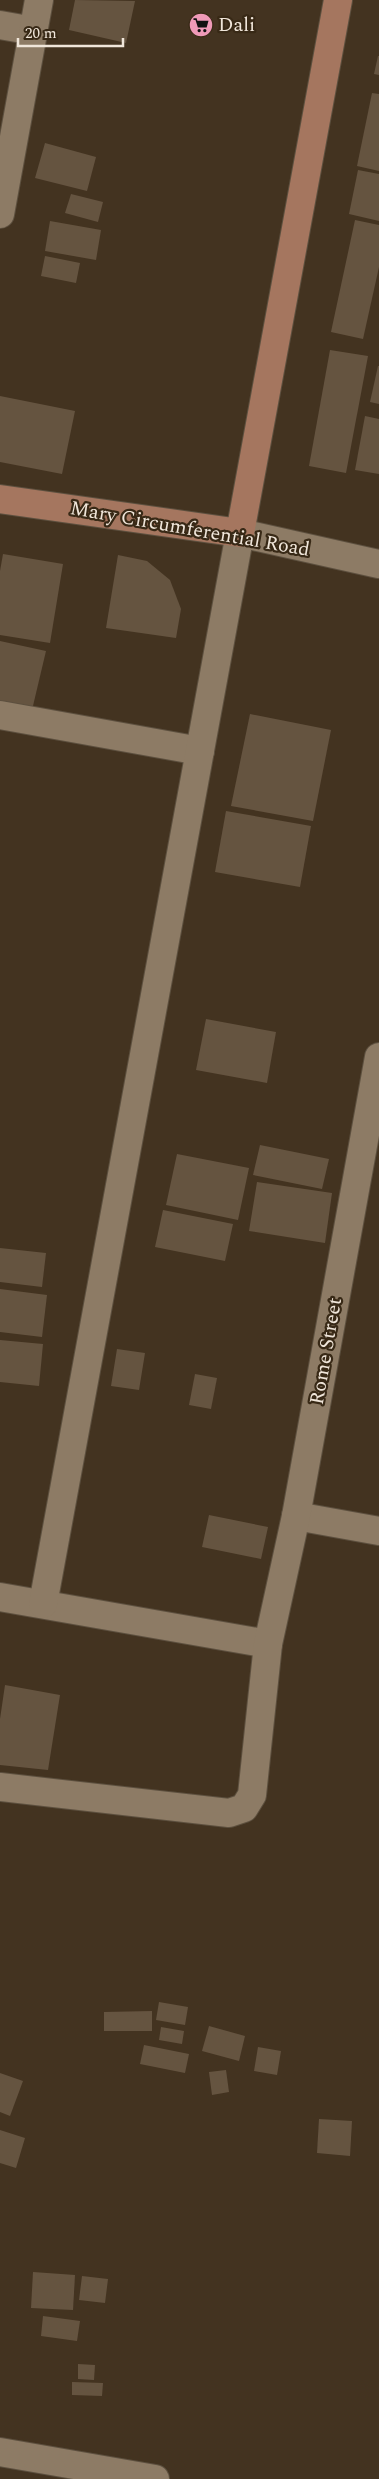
<svg xmlns="http://www.w3.org/2000/svg" width="379" height="2479" viewBox="0 0 379 2479" font-family="Spectral,serif">
	<style>
		.building { fill: #655440 }
		.lines { fill: none; stroke-linecap: round; stroke-linejoin: round }
		.street-casing { stroke: #5d503f; stroke-width: 30 }
		.secondary-casing { stroke: #5d503f; stroke-width: 30 }
		.street { stroke: #8d7b65; stroke-width: 28 }
		.secondary { stroke: #a5765f; stroke-width: 28 }
		.labels { text-anchor: middle; dominant-baseline: central; stroke-width: 4.5; stroke-linejoin: round; paint-order: stroke }
		.poi-label { font-size: 20px; fill: #f0e6da; stroke: #382916; text-anchor: start }
		.street-label { font-size: 20px; fill: #f0e6da; stroke: #382916 }
	</style>
	<rect width="100%" height="100%" fill="#433320"/>
	<!-- building -->
	<g class="building">
		<path d="M75 0 135 1 126 43 69 30Z"/>
		<path d="M378 56H379V75L374 74Z"/>
		<path d="M372 93 379 94V171L357 166Z"/>
		<path d="M45 143 96 157 87 191 35 178Z"/>
		<path d="M358 170 379 174V221L349 214Z"/>
		<path d="M71 194 103 202 98 222 65 213Z"/>
		<path d="M355 220 379 225V267L363 339 331 332Z"/>
		<path d="M50 221 101 230 96 260 45 251Z"/>
		<path d="M45 256 80 263 76 283 41 276Z"/>
		<path d="M330 350 368 356 346 473 309 466Z"/>
		<path d="M378 366H379V404L370 402Z"/>
		<path d="M0 396 75 411 62 474 0 462Z"/>
		<path d="M365 416 379 419V474L355 470Z"/>
		<path d="M3 554 63 564 50 643 0 635V571Z"/>
		<path d="M118 555 147 561 170 580 181 609 176 638 106 628Z"/>
		<path d="M0 641 46 651 32 710 0 703Z"/>
		<path d="M250 714 331 730 313 821 231 806Z"/>
		<path d="M226 811 311 826 300 887 215 872Z"/>
		<path d="M206 1019 276 1032 267 1083 196 1070Z"/>
		<path d="M260 1145 329 1159 322 1189 253 1175Z"/>
		<path d="M177 1154 249 1168 238 1220 166 1205Z"/>
		<path d="M257 1182 332 1193 325 1243 249 1231Z"/>
		<path d="M163 1210 233 1224 225 1261 155 1247Z"/>
		<path d="M0 1248 46 1253 42 1287 0 1282Z"/>
		<path d="M0 1289 47 1295 42 1337 0 1332Z"/>
		<path d="M0 1340 43 1344 39 1386 0 1382Z"/>
		<path d="M117 1349 145 1353 139 1390 111 1386Z"/>
		<path d="M195 1374 217 1378 211 1409 189 1405Z"/>
		<path d="M209 1515 268 1527 261 1559 202 1547Z"/>
		<path d="M5 1685 60 1695 48 1770 0 1765V1719Z"/>
		<path d="M159 2002 188 2007 185 2025 156 2020Z"/>
		<path d="M152 2011V2031H104V2012Z"/>
		<path d="M209 2026 245 2036 239 2061 202 2051Z"/>
		<path d="M161 2027 184 2031 182 2044 159 2040Z"/>
		<path d="M144 2045 189 2054 185 2073 140 2064Z"/>
		<path d="M258 2047 281 2051 277 2075 254 2071Z"/>
		<path d="M226 2070 229 2092 212 2095 209 2072Z"/>
		<path d="M0 2073 23 2081 10 2116 0 2112Z"/>
		<path d="M319 2119 352 2121 350 2156 317 2153Z"/>
		<path d="M0 2130 25 2138 16 2168 0 2163Z"/>
		<path d="M33 2272 75 2275 73 2310 31 2308Z"/>
		<path d="M82 2276 108 2279 105 2303 79 2300Z"/>
		<path d="M43 2316 80 2321 77 2341 41 2336Z"/>
		<path d="M78 2364 95 2365 94 2380 78 2379Z"/>
		<path d="M72 2382 103 2383 102 2396 72 2395Z"/>
	</g>
	<g class="lines">
		<!-- street casing -->
		<g class="street-casing">
			<g id="street">
				<path d="M0 25 34 31"/>
				<path d="M0 214 39 0"/>
				<path d="M0 715 200 751"/>
				<path d="M296 1516 379 1531"/>
				<path d="M0 1597 268 1644"/>
				<path d="M43 1604 240 533 379 564"/>
				<path d="M0 1787 229 1813 244 1808 252 1795 268 1644 296 1516 379 1057"/>
				<path d="M0 2452 155 2479"/>
			</g>
		</g>
		<!-- secondary casing -->
		<g class="secondary-casing">
			<path id="secondary" d="M0 499 240 533 338 0"/>
		</g>
		<!-- street -->
		<use href="#street" class="street"/>
		<!-- secondary -->
		<use href="#secondary" class="secondary"/>
	</g>
	<!-- icons -->
	<defs>
		<g id="supermarket-disc" transform="scale(1.25)"><circle r="9.5" fill="#ef9ab8" stroke="#382916"/><path d="M-6-5.5h2.5l.6 2H6L4.5 2H-2.5L-4.4-4H-6ZM-1.5 3.2a1.3 1.3 0 1 0 .1 0ZM3 3.2a1.3 1.3 0 1 0 .1 0Z" fill="#111"/></g>
	</defs>
	<g fill-rule="evenodd">
		<use href="#supermarket-disc" x="201" y="25"/>
	</g>
	<g class="labels">
		<!-- poi labels -->
		<g class="poi-label">
			<text x="218" y="25">Dali</text>
		</g>
		<!-- street labels -->
		<g class="street-label">
			<text transform="translate(190 529) rotate(10)">Mary Circumferential Road</text>
			<text transform="translate(326 1351) rotate(-80)">Rome Street</text>
		</g>
	</g>
	<!-- scale -->
	<path d="M18 38v8h105v-8" fill="none" stroke="#f0e6da" stroke-width="2.5"/>
	<text x="25" y="38" font-size="15" fill="#f0e6da" stroke="#382916" stroke-width="4" paint-order="stroke">20 m</text>
</svg>
